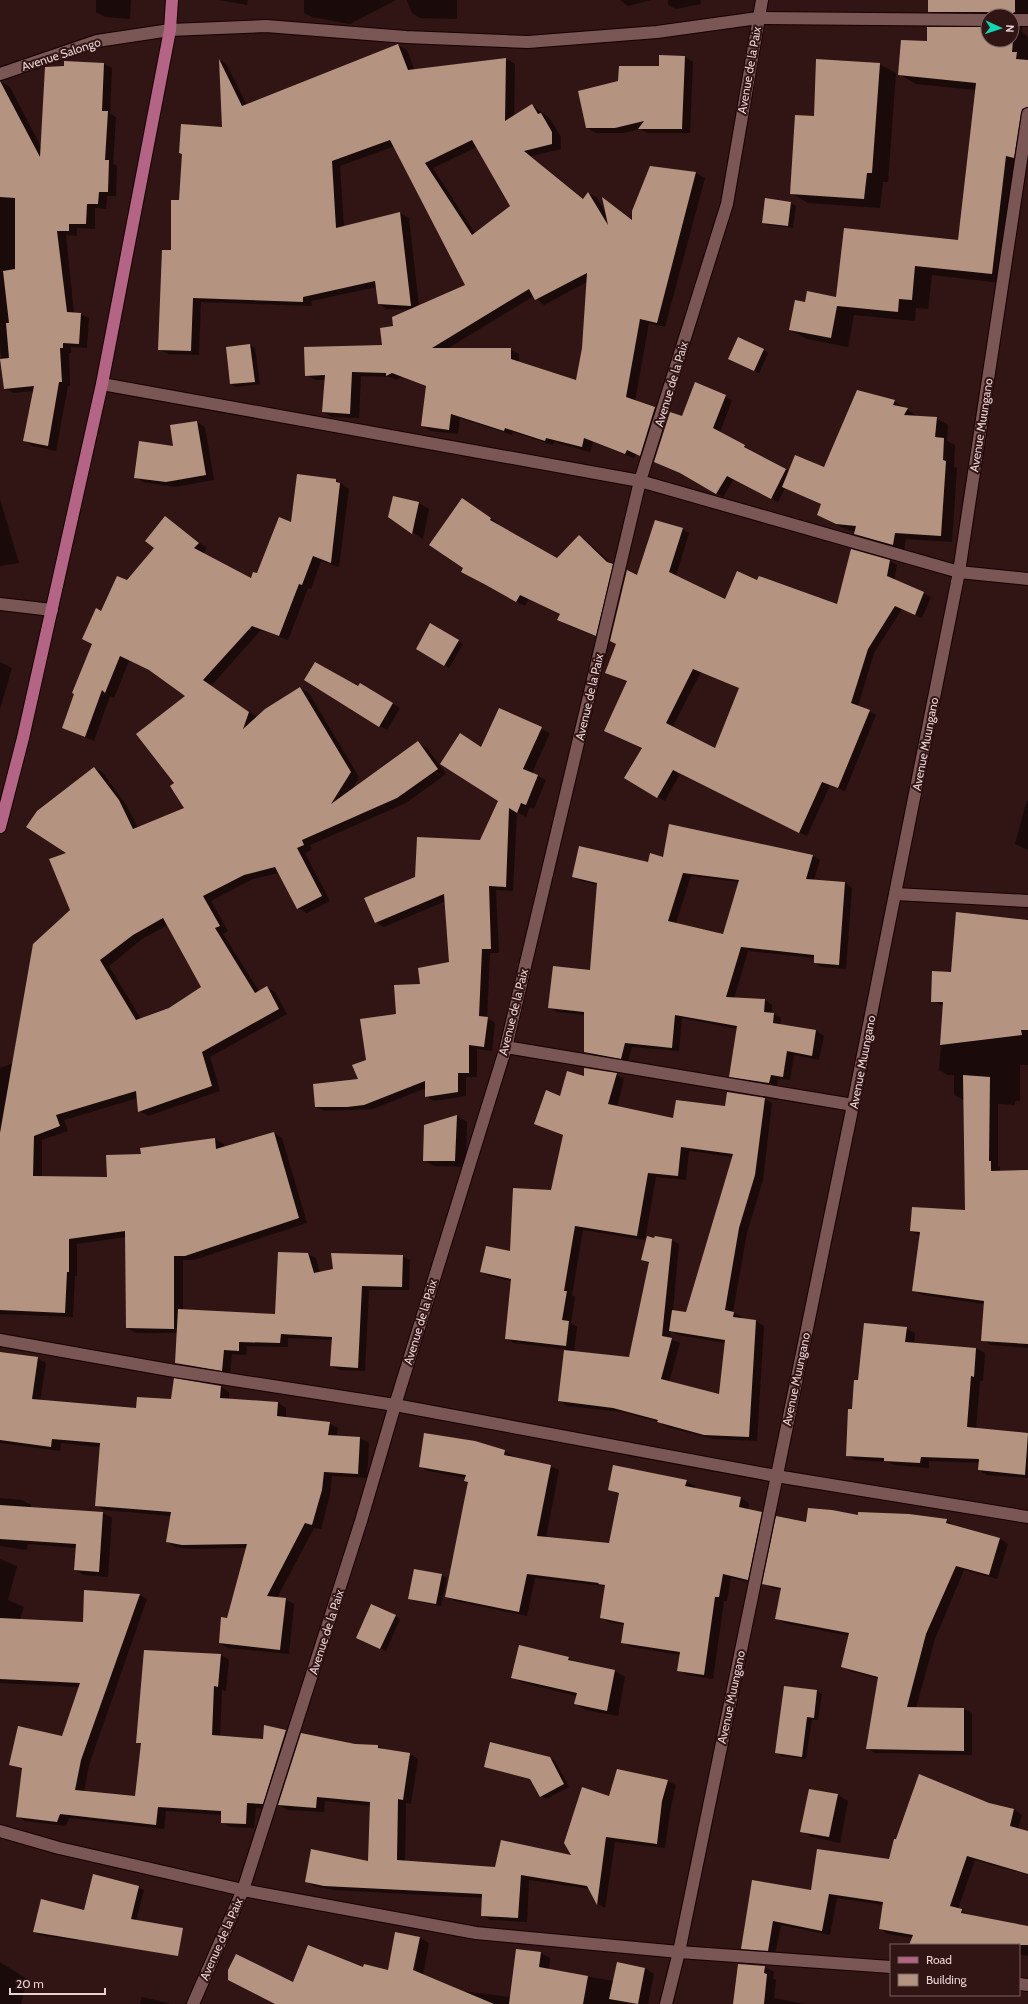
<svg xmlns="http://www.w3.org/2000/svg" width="1028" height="2004" viewBox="0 0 1028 2004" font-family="Cabin,sans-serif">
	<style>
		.shadow { fill: #0007; fill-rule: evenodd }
		.building { fill: #b49480; fill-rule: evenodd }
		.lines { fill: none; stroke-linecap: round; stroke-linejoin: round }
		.minor-casing { stroke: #170102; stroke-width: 14 }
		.major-casing { stroke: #170102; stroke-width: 14 }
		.minor { stroke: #7a5655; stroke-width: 12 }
		.major { stroke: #b46484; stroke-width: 12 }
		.labels { text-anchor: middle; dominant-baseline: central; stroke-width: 4; stroke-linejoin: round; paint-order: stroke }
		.street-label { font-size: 12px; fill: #e7d2d1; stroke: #311414 }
	</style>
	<rect width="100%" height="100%" fill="#311414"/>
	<!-- shadow -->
	<g class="shadow">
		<path d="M96 0H131L130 19 105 17 96 12Z"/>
		<path d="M218 0H248L247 5Z"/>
		<path d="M304 0H396L350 24 312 17 304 13Z"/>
		<path d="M407 0H457V19L420 18 412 13Z"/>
		<path d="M620 0H651L628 6Z"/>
		<path d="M668 0H700L701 4 676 9 668 5Z"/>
		<path d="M929 0H1028V22L1025 23 1021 31 1028 37V166L1022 165 1009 284 932 275 928 309 916 308 915 321 854 315 848 347 807 339 790 330 806 303 837 298 959 241 976 90 916 84 899 74 928 42 988 28V40H1012V16H988L946 21 929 11Z"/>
		<path d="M398 45 407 50 415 71 506 59 515 64 514 117 532 105 550 119 561 137V149L531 156 584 199 589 193 597 198 606 213 604 199 633 220 651 167 696 173 705 178 665 327 649 323 635 401 664 413 649 460 636 454 634 458 593 442 590 452 554 442 553 445 513 432 512 435 460 418 458 434 431 431 422 426 427 387 402 377 396 380 390 377 361 376 359 418 332 417 323 412 326 380H315L306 375 384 346 411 310 387 309 379 304 377 287 311 301 312 306 201 302 199 355 168 354 159 349 172 251 180 201 183 155 180 153 223 128 220 60 227 65 247 105ZM395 146 466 286 419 306 409 218 400 213 344 227 340 166ZM477 147 512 206 475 233 433 168ZM587 282 583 349 577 382 519 363V354L510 349H447L534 296 544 305Z"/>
		<path d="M685 57 693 62 690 133H648L640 129 624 133H596L587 128 619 82Z"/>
		<path d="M104 64 112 68 110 114 116 117 113 164 117 166 116 196H107L106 209 95 208V229L77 228V236L66 235 74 313 80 314 89 318 87 348 71 347V353H69L70 386H68L56 451 33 446 24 441 34 391 13 393 4 388 0 345V69L3 74 1 82 10 87 42 149Z"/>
		<path d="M879 64 896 73 888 182H883L880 208 808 203 791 193Z"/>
		<path d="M791 203 796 206 793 228 768 225 763 222Z"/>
		<path d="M250 345 255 348 260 384 236 387 231 384Z"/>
		<path d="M763 350 768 353 759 373 734 362Z"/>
		<path d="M696 384 732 400 720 432 751 450 750 452 789 471 824 468 894 401 918 417 936 418 948 425 947 441 955 445 954 467 957 468 952 542 906 539 904 551 867 540 855 534 856 531 848 530 829 521 818 515 822 505 785 488 778 502 734 479 723 497 688 476 682 418Z"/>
		<path d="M197 422 205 427 214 480 175 487 143 482 135 477 174 447Z"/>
		<path d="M336 480 349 489 339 567 321 561 311 589 308 588 288 640 261 630 211 686 257 717 300 688 309 693 359 777 351 791 418 743 427 748 446 774 406 803 310 845 312 850 305 853 330 901 307 913 298 908 279 873 253 879 211 901 228 931 223 934 259 991 267 987 275 992 287 1014 210 1057 220 1091 148 1116 139 1111 138 1098 64 1120 68 1131 42 1140V1177L108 1178 142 1155 215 1139 224 1144V1148L274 1133 282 1138 307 1223 194 1260H183V1311L276 1316 308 1254 316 1258 320 1273 402 1256 410 1260 409 1290H369L365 1371 339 1370 331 1366 333 1340 288 1338V1347L247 1346 246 1355 232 1354 230 1374 184 1367 176 1363 178 1333H136L127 1328 126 1237 77 1244V1276H75L73 1317 0 1314V1068L24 1059 71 911 68 853 94 768 103 773 127 806 138 828 185 808 176 784 186 696 154 672 129 661 114 698 110 696 94 741 63 728 93 645 102 612 155 548 165 518 207 548 203 554 251 579 258 574 292 523ZM168 925 203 987 169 1009 141 1019 109 966 142 939Z"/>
		<path d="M394 497 419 503 429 509 423 539 389 517Z"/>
		<path d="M0 499 19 563 0 566Z"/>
		<path d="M470 504 499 524 498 526 557 560 579 536 587 541 614 566 604 640 567 625 559 620 560 615 529 599 525 606 495 590 464 568Z"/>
		<path d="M682 529 689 533 676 576 725 601 758 581 837 605 890 561 897 565 894 580 931 597 922 618 902 609 874 653 858 706 876 715 845 791 830 785 807 836 680 774 665 801 625 778 643 749 612 735 627 682 606 673 617 644 638 576ZM701 672 740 688 715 749 672 728Z"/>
		<path d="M431 625 463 644 449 668 417 648Z"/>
		<path d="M0 662 12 668 0 709Z"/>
		<path d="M358 688 369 689 400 708 387 730 379 726Z"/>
		<path d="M500 709 550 733 532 773 546 780 534 809 530 807 526 817 517 812 513 891 496 890 499 953H490L487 1018 495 1023 492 1051 477 1049V1077H466V1096L434 1101 426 1096V1088L373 1109 325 1111 316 1107 359 1080 367 1061 398 1015 421 985 450 963 446 901 384 927 375 922 416 878 481 842 499 800 482 748Z"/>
		<path d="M1027 800 1028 801V850L1015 844Z"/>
		<path d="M812 855 820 860 814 880 845 883 852 888 846 969 822 967 815 963V958L748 951 734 999 765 1000 772 1005V1013L781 1018 780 1025 816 1031 824 1036 819 1060 794 1055 790 1080 778 1079 777 1087 738 1081 730 1076 737 1029 682 1018 679 1051 632 1047 628 1062 592 1056 585 1052V1015L557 1012 549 1007 591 971 598 885 581 881 573 877 664 858ZM691 876 739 882 724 935 676 923Z"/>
		<path d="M1028 919V1065H1020V1101H1015V1105L998 1104V1166L1000 1167V1172L1028 1171V1348L991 1345 982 1340 985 1304 922 1295 913 1290 920 1236 911 1231 966 1212 964 1100 954 1095V1075H948L939 1070 944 1006 932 1001 951 973 992 924Z"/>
		<path d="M616 1074 624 1079 617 1107 674 1119 764 1099 772 1103 763 1180 747 1233 733 1312 742 1317V1319L756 1321 764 1326 757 1441 713 1439 667 1427 659 1422 622 1412 567 1406 559 1401 565 1349 514 1343 506 1339 511 1281 489 1276 481 1272 511 1252 552 1191 564 1136 535 1124 561 1097 585 1078ZM689 1151 733 1157 687 1313 673 1311 679 1244 671 1240 642 1260 650 1264 629 1358 574 1352 577 1327 571 1323 575 1297 572 1295 583 1230 645 1240 656 1177 686 1180ZM671 1331 678 1335 726 1343 719 1395 669 1382 680 1343 670 1339Z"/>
		<path d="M457 1116 467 1122 466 1167 434 1166 424 1160Z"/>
		<path d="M906 1328 915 1333 914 1343 976 1348 985 1353 983 1381H980L976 1429 1028 1434V1478L987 1475 979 1470V1463L929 1461V1468L894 1465 888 1462 855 1460 847 1455 859 1381Z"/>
		<path d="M0 1353 37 1358 46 1363 40 1401 137 1409 221 1387 229 1392V1400L278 1403 286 1408V1418L329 1423 338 1428 337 1437 360 1438 369 1443 367 1478 332 1476 330 1495 321 1529 314 1528 277 1598 285 1599 294 1604 289 1654 228 1648 220 1643 247 1548 191 1549 175 1547 167 1542 171 1516 104 1510 96 1505 100 1447 61 1443 60 1451 0 1443Z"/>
		<path d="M475 1442 505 1451 513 1456V1458L550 1466 559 1470 546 1538 610 1544 620 1495 609 1490 686 1481 695 1486 694 1489 741 1498 749 1503 748 1510 761 1513 770 1518 756 1584 731 1578 727 1601H724L713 1679 687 1675 678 1670 680 1655 631 1647 622 1642 625 1625 609 1622 601 1618 605 1586 535 1578 527 1616 455 1601 446 1597 469 1483 465 1481 466 1478 428 1471 420 1467Z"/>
		<path d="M0 1498 22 1500 31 1505V1508L103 1513 112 1518 108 1577 84 1575 75 1570 76 1548 28 1544 27 1550 0 1546Z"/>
		<path d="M858 1516 946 1520 955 1526 1000 1539 1008 1544 997 1579 964 1570 935 1639 916 1708 964 1709 972 1713V1755L875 1753 867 1748 879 1679 850 1671 842 1666 850 1636 784 1623 776 1618 782 1590 772 1588 763 1583 807 1524Z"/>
		<path d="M0 1559 17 1566 8 1600 24 1607 20 1620 84 1623 139 1595 147 1599 89 1765 84 1792 136 1797 142 1745 137 1742 221 1655 229 1660 226 1691 222 1690 220 1737 264 1740 265 1726 286 1731 294 1735 271 1809 256 1808 254 1828 230 1827 222 1822V1815L166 1811 164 1829 69 1818 66 1826 25 1821 17 1816 23 1770 11 1764 62 1737 79 1687 0 1683Z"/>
		<path d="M442 1575 447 1578 441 1606 414 1601 409 1599Z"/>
		<path d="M395 1616 400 1619 386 1651 362 1641Z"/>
		<path d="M568 1658 579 1664 615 1671 625 1677 618 1716 586 1710 575 1704 577 1696 523 1683 513 1677Z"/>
		<path d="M817 1691 822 1694 818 1720H812L806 1759 781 1756 776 1753Z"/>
		<path d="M355 1745 378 1746 385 1750 410 1754 418 1759 411 1804 406 1803 405 1862 496 1868 572 1856 610 1797 667 1781 676 1785 671 1806 665 1848 615 1842 605 1908 598 1904 590 1889 529 1880 527 1922 490 1920 482 1915 483 1898 333 1890 314 1886 306 1881 369 1862 371 1806 325 1801 324 1812 287 1810 279 1805Z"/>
		<path d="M550 1758 555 1761 569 1787 546 1799 541 1796 532 1780 485 1766Z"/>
		<path d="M838 1795 848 1801 840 1843 812 1837 801 1831Z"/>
		<path d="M989 1804 1014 1810 1022 1815 1018 1829 1028 1832V1875L975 1860 958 1909 970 1915 1028 1926V1956L1019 1954V1945H915L913 1938 888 1934 880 1929 884 1905 837 1898 830 1935 781 1925 775 1955 750 1953 742 1948 753 1881 812 1891 890 1860Z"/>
		<path d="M93 1875 144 1890 133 1932Z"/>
		<path d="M92 1915 77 1941 39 1935 34 1932Z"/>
		<path d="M420 1938 429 1943 423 1975 462 1991 511 1997 517 1950 541 1953 550 1958 549 1970 614 1981 645 1968 654 1974 648 2004H276L294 1983 364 1969 388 1971ZM418 1939H420L413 1975H411Z"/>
		<path d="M0 1962 27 1979 21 2004H0Z"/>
		<path d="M765 1967 774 1972 773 1978 776 1980 774 1998 805 2004H734Z"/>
		<path d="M142 1997 168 2003 169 2004H140Z"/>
	</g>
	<!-- building -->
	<g class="building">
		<path d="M928 0H1015V12L1006 16H994L988 12H928Z"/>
		<path d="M927 27H988V40H1012V28H1014L1012 52H1017L1016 59 1028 60V107L1022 109 1021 113 1014 158 1006 156 992 274 915 266 912 300 899 299 898 312 837 306 831 338 789 330 795 300 805 302 807 291 836 297 844 228 958 240 976 83 898 75 901 40 927 41Z"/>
		<path d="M398 44 408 70 506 58 505 121 532 104 538 114 541 113 552 132V144L524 151 583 199 588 192 608 225 602 197 632 220V211L650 166 696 172 657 323 640 319 626 397 655 407 640 456 627 450 625 454 584 438 582 447 546 438 545 441 505 428 504 431 451 414 449 430 421 426 426 386 392 373 386 376V373L352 372 350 414 322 412 325 375 305 376 304 347 382 345 380 328 393 326 392 317 465 285 390 140 332 161 336 228 400 212 411 306 378 304 375 281 303 297V302L193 298 191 351 158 350 162 250H171V200H179L182 154 179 153 181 124 222 127 219 59 242 106ZM472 140 510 206 472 235 425 163ZM587 273 582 348 576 380 511 359V348H432L529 289 535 300Z"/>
		<path d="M659 55 685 56 682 129H638L644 121 615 128H586L578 91 618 81 619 66H659Z"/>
		<path d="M816 59 880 63 872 173H867L864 199 790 194 795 115 814 116Z"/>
		<path d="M64 61 104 63 102 111H108L105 160H109L108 192H99L98 204H87L86 224H69V231H57L67 312 81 313 79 344 63 343V348H60L62 382H59L48 446 23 441 34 386 4 389 0 359 9 358 6 323H9L3 271 15 269V198L0 197V81L40 157 45 67 64 66Z"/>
		<path d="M765 198 791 202 788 226 762 223Z"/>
		<path d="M738 337 764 349 754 371 728 359Z"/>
		<path d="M250 344 255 382 230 384 226 347Z"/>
		<path d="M695 382 726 395 713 428 745 445 744 447 786 469 771 499 727 476 716 494 680 473 654 462 670 412 682 416Z"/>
		<path d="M857 390 895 400 893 405 908 408 904 415 937 417 935 437 944 438 943 460 946 461 941 536 895 533 893 545 854 534 856 526 836 524 817 515 821 504 782 487 795 455 824 467Z"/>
		<path d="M197 421 206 475 166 482 134 478 139 441 173 446 170 425Z"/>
		<path d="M297 474 336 479V482L340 483 331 563 313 556 302 585 299 584 279 636 252 626 203 680 249 712 243 729 265 709 300 687 351 772 331 804 418 741 438 769 397 798 302 840 304 845 297 848 322 896 297 909 275 867 244 875 203 896 220 926 215 928 255 993 267 986 279 1009 202 1052 212 1086 138 1112 136 1091 56 1115 60 1126 34 1136 33 1176 107 1177 106 1155 141 1154 140 1148 215 1138 216 1149 274 1132 299 1218 185 1256H174V1329L126 1328 125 1231 69 1239V1272H67L65 1313 0 1310V1133L33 944 70 910 49 859 66 853 26 827 37 811 94 767 119 800 133 829 184 808 170 786 174 783 136 734 185 696 149 670 120 656 105 693 102 690 85 737 62 728 74 694 72 693 92 644 82 639 96 608 101 611 117 576 127 580 154 548 145 541 165 516 199 543 194 548 251 578 253 572 257 573 279 517 291 522ZM163 918 201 987 169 1008 136 1020 100 960 133 935Z"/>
		<path d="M393 496 419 502 412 534 388 517Z"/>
		<path d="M462 498 491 518 490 520 557 558 579 535 607 562 613 564 596 636 557 620 560 614 520 595 516 602 486 585 461 572 463 568 429 545Z"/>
		<path d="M655 520 683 528 669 572 725 599 737 571 757 580 759 576 837 604 851 549 890 560 887 576 924 592 915 615 895 606 868 649 851 703 870 710 838 788 822 782 799 833 673 770 657 798 624 778 642 748 604 731 627 681 605 673 616 644 610 641 627 570 637 575ZM693 669 739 688 715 748 666 723Z"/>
		<path d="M430 623 459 640 444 666 416 649Z"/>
		<path d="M315 662 358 686 360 683 393 703 379 727 304 680Z"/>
		<path d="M499 708 542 727 523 769 538 775 526 805 521 803 517 813 509 808 506 887 489 886 491 949H482L479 1016 488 1017 484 1047 469 1045V1073H458V1092L425 1097V1081L364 1105 347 1107H315L313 1084 358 1079 352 1065 366 1060 360 1019 396 1014 394 985 420 984 418 968 449 962 444 894 375 923 364 898 415 877 417 837 480 840 498 801 440 764 460 733 481 747Z"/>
		<path d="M669 824 813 855 806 879 845 882 839 965 814 963V955L741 947 726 997 765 999 764 1012 774 1013 773 1023 816 1030 812 1056 787 1051 783 1077 771 1075 769 1083 729 1077 737 1026 675 1015 672 1048 625 1043 621 1059 584 1052V1012L548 1008 553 966 590 970 597 883 572 877 579 846 648 862 650 853 663 857ZM683 873 739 880 723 934 668 921Z"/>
		<path d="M956 912 1028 920V1030H1021L1022 1035 940 1045 943 1002H931L932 971 951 972Z"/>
		<path d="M584 1068 617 1073 608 1104 673 1118 676 1100 725 1106 727 1092 765 1098 755 1175 739 1228 725 1310 734 1312 733 1317 756 1320 749 1437 704 1435 657 1422 658 1420 613 1408 558 1401 564 1350 629 1357 649 1262 641 1260 647 1236 654 1238 655 1236 672 1239 662 1336 672 1338 661 1379 719 1394 725 1340 669 1331 672 1310 686 1312 733 1154 681 1147 678 1176 648 1173 637 1236 575 1226 564 1291H567L562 1320 569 1321 566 1346 505 1339 511 1279 480 1272 486 1246 510 1251 513 1188 551 1190 563 1135 534 1124 546 1090 560 1096 567 1071 584 1076Z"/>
		<path d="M963 1075 990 1077 989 1161H991V1171L1028 1170V1344L981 1341 984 1301 912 1291 920 1232 910 1231 912 1207 965 1210Z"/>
		<path d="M457 1115 455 1161H423L424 1125Z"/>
		<path d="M278 1252 308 1253 314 1273 333 1269 331 1253 403 1255 402 1287 362 1286 358 1368 330 1366 332 1337 281 1334 280 1343 239 1342V1351L224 1350 222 1371 175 1363 178 1309 275 1314Z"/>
		<path d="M864 1323 907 1327 905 1342 976 1348 974 1377 971 1376 967 1427 1028 1433 1025 1475 978 1470 979 1459 921 1457 920 1463 884 1461V1458L846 1456 848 1409H852L854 1380H858Z"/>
		<path d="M0 1352 38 1357 32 1399 136 1408 137 1397 171 1399 174 1378 221 1386 220 1398 278 1402 277 1416 330 1422 328 1435 360 1437 358 1474 324 1472 322 1490 312 1525 305 1523 267 1596 286 1598 280 1650 219 1643 221 1617 227 1618 247 1544 182 1545 166 1542 171 1512 95 1506 100 1443 52 1439 51 1447 0 1440Z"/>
		<path d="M424 1433 475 1441 505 1450 504 1455 551 1465 537 1536 609 1543 619 1493 608 1490 613 1465 687 1480 685 1486 741 1497 739 1507 762 1512 748 1580 723 1574 719 1597H715L704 1675 677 1671 680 1652 621 1643 624 1623 600 1618 605 1585 598 1584 599 1583 527 1574 519 1612 445 1597 468 1482 464 1481 466 1475 419 1467Z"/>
		<path d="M0 1505 103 1512 99 1572 74 1570 76 1544 0 1539Z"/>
		<path d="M808 1508 832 1510 858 1515V1512L909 1514 947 1519 946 1523 1000 1538 989 1575 956 1566 926 1634 907 1707 964 1708V1751L866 1749 878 1677 841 1667 849 1633 775 1619 781 1588 762 1584 776 1516 806 1522Z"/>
		<path d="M414 1569 442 1574 436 1604 408 1599Z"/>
		<path d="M84 1590 140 1594 81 1760 75 1790 135 1796 141 1743H136L144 1650 221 1654 218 1687 214 1686 212 1735 263 1739 264 1725 286 1730 263 1804 247 1803 246 1824 221 1823V1811L158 1807 156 1825 60 1814 57 1822 16 1817 22 1768 9 1765 18 1726 62 1736 80 1683 0 1679V1618L83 1622Z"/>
		<path d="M371 1604 396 1615 380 1649 356 1638Z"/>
		<path d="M519 1645 569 1657 568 1660 615 1670 607 1711 574 1704 577 1693 511 1678Z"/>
		<path d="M784 1686 817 1690 814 1718 807 1717 802 1757 775 1753Z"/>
		<path d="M301 1733 355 1744 378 1745V1748L410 1753 403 1800 398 1799 397 1860 495 1867 501 1840 571 1855 564 1843 582 1787 609 1796 617 1769 668 1780 662 1801 657 1844 606 1837 597 1905 587 1886 521 1875 518 1918 481 1916 482 1894 324 1886 305 1882 311 1849 368 1861 370 1802 317 1797 316 1808 278 1805Z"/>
		<path d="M490 1742 550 1757 564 1784 540 1797 530 1779 484 1767Z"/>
		<path d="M919 1774 989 1803 1014 1809 1010 1826 1028 1831V1874L967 1856 950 1906 962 1909 961 1913 1028 1926V1945H909L913 1935 879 1929 883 1902 829 1894 822 1931 773 1921 768 1951 741 1949 752 1880 811 1890 817 1849 889 1859 894 1839H896Z"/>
		<path d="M809 1789 838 1794 829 1837 800 1832Z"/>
		<path d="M93 1874 139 1886 131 1919 183 1928 178 1956 33 1932 41 1899 84 1910Z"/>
		<path d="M395 1932 420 1937 413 1970 494 2004H275L228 1980V1970L236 1954 293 1982 308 1945 363 1967 364 1964 388 1970Z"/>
		<path d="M516 1949 541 1952 539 1967 588 1976 583 2004H509Z"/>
		<path d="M617 1962 645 1968 638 2004 609 1999Z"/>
		<path d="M738 1964 765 1966 764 1973 767 1974 764 2004H733Z"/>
	</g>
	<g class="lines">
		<!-- minor casing -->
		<g class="minor-casing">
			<g id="minor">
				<path d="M1012 20H1028"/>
				<path d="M0 74 97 41 170 30 266 26 406 37 528 42 657 32 758 18 988 20"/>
				<path d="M102 384 640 481 959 572 1028 579"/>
				<path d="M0 604 52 610"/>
				<path d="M895 894 1028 901"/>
				<path d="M506 1047 853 1105"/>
				<path d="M0 1340 169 1370 395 1405 776 1476 1028 1517"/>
				<path d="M0 1831 59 1848 243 1890 476 1933 679 1952 891 1967"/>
				<path d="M1019 1984 1028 1985"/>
				<path d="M193 2004 243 1890 361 1521 395 1405 506 1047 640 481 727 204 762 0"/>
				<path d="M666 2004 679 1952 853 1105 959 572 1028 114"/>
			</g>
		</g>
		<!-- major casing -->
		<g class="major-casing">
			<path id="major" d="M0 827 23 738 102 384 170 30 172 0"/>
		</g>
		<!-- minor -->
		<use href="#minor" class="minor"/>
		<!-- major -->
		<use href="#major" class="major"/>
	</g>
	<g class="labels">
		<!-- street labels -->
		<g class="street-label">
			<text transform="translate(61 54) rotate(-18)">Avenue Salongo</text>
			<text transform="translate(749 70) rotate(-80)">Avenue de la Paix</text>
			<text transform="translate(671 384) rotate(-73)">Avenue de la Paix</text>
			<text transform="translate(981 425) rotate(-81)">Avenue Muungano</text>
			<text transform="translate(589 697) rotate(-77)">Avenue de la Paix</text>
			<text transform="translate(925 744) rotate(-79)">Avenue Muungano</text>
			<text transform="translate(513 1012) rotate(-76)">Avenue de la Paix</text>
			<text transform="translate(862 1062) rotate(-79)">Avenue Muungano</text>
			<text transform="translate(420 1322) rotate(-73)">Avenue de la Paix</text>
			<text transform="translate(796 1379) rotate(-78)">Avenue Muungano</text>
			<text transform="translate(326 1632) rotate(-72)">Avenue de la Paix</text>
			<text transform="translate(731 1697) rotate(-78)">Avenue Muungano</text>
			<text transform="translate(221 1939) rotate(-66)">Avenue de la Paix</text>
		</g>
	</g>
	<!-- legend -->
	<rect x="890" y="1944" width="130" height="52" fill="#311414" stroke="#7a6060"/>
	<rect x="898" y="1957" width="20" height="6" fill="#b46484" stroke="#7a6060"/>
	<text x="926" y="1964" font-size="12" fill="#e7d2d1">Road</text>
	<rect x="898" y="1974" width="20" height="12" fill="#b49480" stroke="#7a6060"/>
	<text x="926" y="1984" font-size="12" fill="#e7d2d1">Building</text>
	<!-- north arrow -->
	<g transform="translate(1000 28) rotate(93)"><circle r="19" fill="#311414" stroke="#7a6060"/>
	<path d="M0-3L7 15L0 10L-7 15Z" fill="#12d5b4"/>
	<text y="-6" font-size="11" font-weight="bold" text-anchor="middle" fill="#e7d2d1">N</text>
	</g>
	<!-- scale -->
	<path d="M10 1988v6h95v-6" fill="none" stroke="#e7d2d1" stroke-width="2"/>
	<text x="16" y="1988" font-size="12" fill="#e7d2d1" stroke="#311414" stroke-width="3" paint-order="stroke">20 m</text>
</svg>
